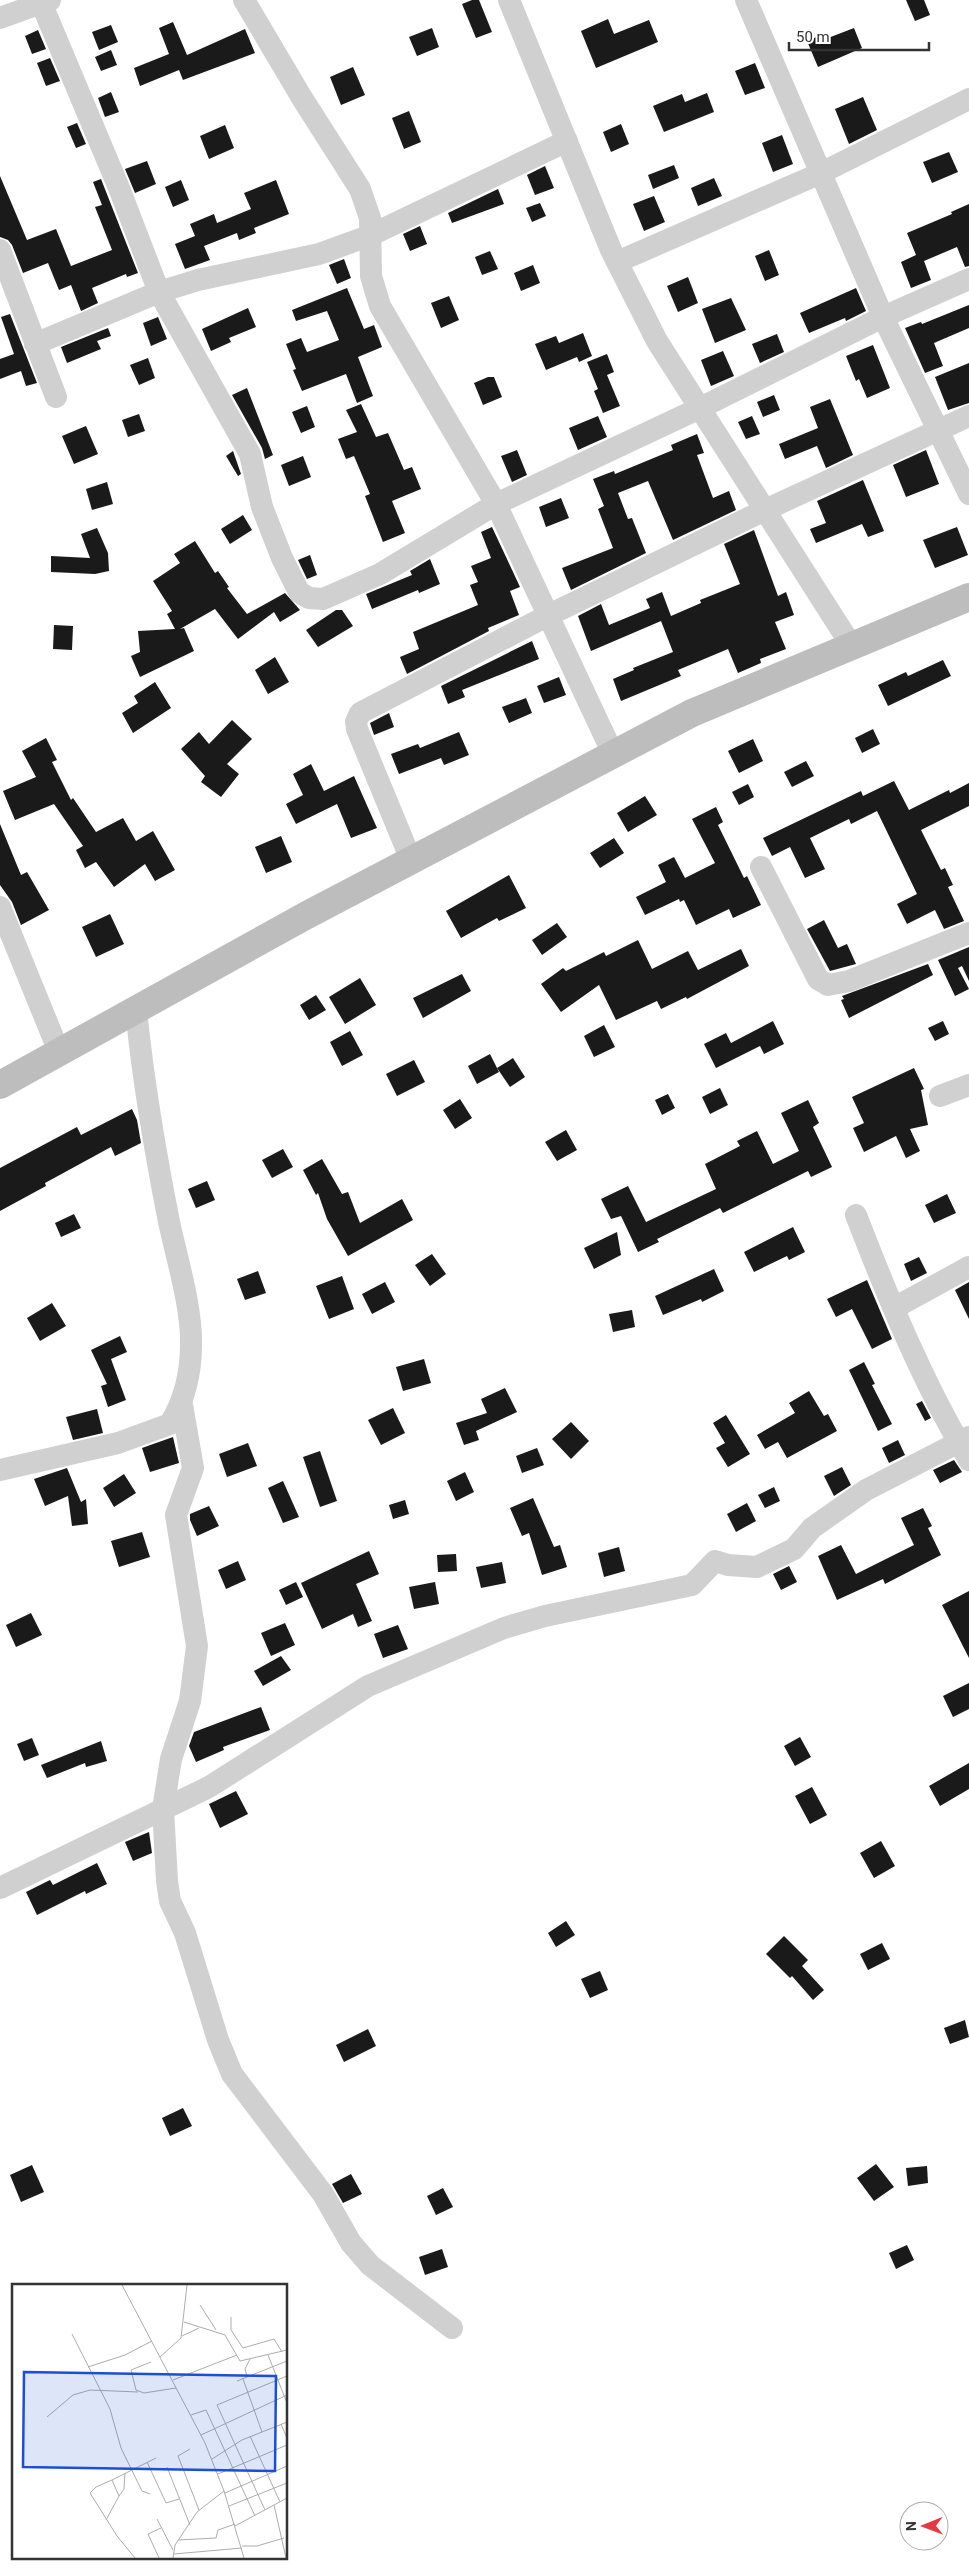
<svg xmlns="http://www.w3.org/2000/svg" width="969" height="2571" viewBox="0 0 969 2571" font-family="Roboto,sans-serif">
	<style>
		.building { fill: #1a1a1a }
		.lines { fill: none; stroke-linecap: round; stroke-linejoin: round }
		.minor { stroke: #d0d0d0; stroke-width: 22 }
		.secondary { stroke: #bdbdbd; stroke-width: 28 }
		.inset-road { fill: none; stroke: #adadad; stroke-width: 1 }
		.view { fill: #1d4ed8; fill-opacity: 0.15; stroke: #1d4ed8; stroke-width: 2.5 }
		.inset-edge { fill: none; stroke: #333; stroke-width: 2.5 }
	</style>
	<rect width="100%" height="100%" fill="#fff"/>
	<!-- building -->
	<g class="building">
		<path d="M472 0H479L492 32 476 38 462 4Z"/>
		<path d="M906 0H924L930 15 915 21Z"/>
		<path d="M608 19 614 34 649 20 658 42 596 68 581 31Z"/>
		<path d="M173 22 187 55 245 29 255 53 183 80 179 70 140 86 134 68 169 54 159 28Z"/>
		<path d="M111 25 118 42 99 50 92 32Z"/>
		<path d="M432 28 439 47 417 56 409 37Z"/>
		<path d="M854 28 862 48 818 67 807 41 826 33 828 38Z"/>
		<path d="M38 30 46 49 32 54 25 36Z"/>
		<path d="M111 50 117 65 101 71 95 57Z"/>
		<path d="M50 58 60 81 46 86 37 63Z"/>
		<path d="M755 63 765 88 745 95 735 71Z"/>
		<path d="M353 67 365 95 341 105 330 77Z"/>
		<path d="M111 92 119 112 105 117 98 98Z"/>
		<path d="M707 93 714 112 664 132 653 106 682 94 685 102Z"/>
		<path d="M863 97 877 130 849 144 835 109Z"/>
		<path d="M409 111 421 142 404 149 392 118Z"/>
		<path d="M77 123 86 144 76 148 67 127Z"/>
		<path d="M621 124 629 144 611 152 603 132Z"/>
		<path d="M225 125 234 148 209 159 200 136Z"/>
		<path d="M782 135 793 164 773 172 762 143Z"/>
		<path d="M949 152 958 172 932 183 923 162Z"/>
		<path d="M147 161 156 184 135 193 125 169Z"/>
		<path d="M674 165 679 178 653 189 648 175Z"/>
		<path d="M545 166 554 188 535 195 527 175Z"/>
		<path d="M0 176 27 240 56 229 71 266 112 250 95 207 102 205 93 182 101 179 138 273 127 277 126 274 92 288 98 303 81 311 71 285 59 290 48 263 23 273 12 245 8 240 0 237Z"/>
		<path d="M714 178 722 196 698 206 691 188Z"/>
		<path d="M181 180 189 200 173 207 165 187Z"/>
		<path d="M276 180 289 214 254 228 256 233 239 240 237 233 204 246 210 260 185 269 175 244 195 236 190 224 214 214 217 223 251 209 244 193Z"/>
		<path d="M498 189 504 204 452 223 448 213Z"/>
		<path d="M654 196 665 222 644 231 633 204Z"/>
		<path d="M540 203 546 216 532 222 526 208Z"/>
		<path d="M969 204V266L965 267 957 247 924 261 931 280 911 288 901 262 916 255 907 233 952 214 951 212Z"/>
		<path d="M420 226 427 244 410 251 403 234Z"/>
		<path d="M769 250 779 275 765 281 755 256Z"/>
		<path d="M490 251 498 269 482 275 475 257Z"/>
		<path d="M344 259 351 278 337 284 329 265Z"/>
		<path d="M533 265 540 283 521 291 514 273Z"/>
		<path d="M688 277 698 303 678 312 667 286Z"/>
		<path d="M347 288 364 329 374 325 382 347 358 357 373 396 357 403 346 374 302 391 293 370 296 369 286 344 301 338 307 352 339 340 327 311 296 321 292 310Z"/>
		<path d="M856 288 866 311 846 321 845 318 809 333 800 313Z"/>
		<path d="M449 296 459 320 441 328 431 303Z"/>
		<path d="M731 298 746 330 715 343 702 309Z"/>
		<path d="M969 305V328L934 343 943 366 925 373 905 328 921 322 922 324Z"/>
		<path d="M248 308 256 327 229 338 231 342 211 351 202 329Z"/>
		<path d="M10 314 37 383 26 386 21 371 0 379V359L14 354 1 317Z"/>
		<path d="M158 317 167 339 151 346 143 323Z"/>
		<path d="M108 328 111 336 97 341 101 349 67 363 61 347Z"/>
		<path d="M583 333 592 356 579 362 577 357 546 370 535 344 556 336 559 343Z"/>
		<path d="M777 334 784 352 760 363 752 344Z"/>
		<path d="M873 345 890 388 867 398 859 379 856 381 846 356Z"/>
		<path d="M723 351 734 376 711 386 701 360Z"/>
		<path d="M607 354 614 372 607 375 620 406 603 413 594 391 598 389 587 362Z"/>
		<path d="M148 358 155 378 139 385 130 365Z"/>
		<path d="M969 363V403L948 410 935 377Z"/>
		<path d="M488 377H494L502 397 483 405 474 383Z"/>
		<path d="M247 388 273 455 265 459 262 448 232 395Z"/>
		<path d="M774 395 780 410 763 417 757 402Z"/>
		<path d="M830 399 853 455 826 468 817 446 785 459 779 444 818 428 810 407Z"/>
		<path d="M361 404 376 437 388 433 404 470 412 467 421 489 392 501 405 533 383 542 365 496 370 494 354 456 346 459 338 439 357 432 346 410Z"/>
		<path d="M307 406 315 427 301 433 292 412Z"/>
		<path d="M139 414 145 431 128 437 122 420Z"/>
		<path d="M598 416 607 437 578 450 569 428Z"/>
		<path d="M752 416 760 434 746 439 738 422Z"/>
		<path d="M86 426 98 454 74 464 62 436Z"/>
		<path d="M697 434 704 453 697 455 713 498 729 491 736 510 673 540 648 481 618 493 628 519 632 518 646 553 571 590 562 568 613 548 598 509 604 506 593 479 614 471 615 474 673 450 671 445Z"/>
		<path d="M517 450 527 475 512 482 501 456Z"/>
		<path d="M926 450 939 484 906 497 893 465Z"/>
		<path d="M233 451 241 474 238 476 226 456Z"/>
		<path d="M303 456 311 477 289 486 281 465Z"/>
		<path d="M863 480 884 531 868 537 862 524 816 543 810 529 826 523 817 501Z"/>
		<path d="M107 482 113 504 92 510 86 489Z"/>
		<path d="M561 498 569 518 546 527 539 507Z"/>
		<path d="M243 515 252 530 230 544 221 529Z"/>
		<path d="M492 527 520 587 510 591 519 615 488 628 489 631 407 674 400 657 419 649 413 632 478 605 470 585 478 582 471 566 491 558 481 532Z"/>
		<path d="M957 527 968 555 935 568 923 540Z"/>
		<path d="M97 528 108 553 109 571 95 574 51 572V556L90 558 81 534Z"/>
		<path d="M754 530 778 596 786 592 794 615 775 622 786 649 760 659 761 663 738 673 728 649 678 670 681 676 621 701 613 679 634 670 633 668 673 652 661 621 591 651 578 616 601 604 609 625 650 608 646 599 662 592 671 616 701 603 700 600 740 584 724 544Z"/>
		<path d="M195 541 215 573 218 571 229 587 227 588 247 614 285 593 300 610 280 622 274 612 238 639 215 609 180 629 184 628 194 651 140 677 131 656 140 652 138 631 175 629 167 614 172 611 153 581 180 563 174 554Z"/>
		<path d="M310 555 317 575 307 579 298 560Z"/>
		<path d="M430 559 440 584 419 593 418 590 372 609 366 594 412 575 410 571Z"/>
		<path d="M336 610H342L353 626 318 647 306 630Z"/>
		<path d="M54 625 73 626 72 650 53 649Z"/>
		<path d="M532 641 539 659 462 690 465 697 448 704 441 686Z"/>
		<path d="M275 657 289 682 268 694 255 670Z"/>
		<path d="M943 660 951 676 888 706 878 685 906 672 908 676Z"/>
		<path d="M559 677 566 695 544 703 537 686Z"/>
		<path d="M155 682 171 708 133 733 122 713 138 703 134 696Z"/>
		<path d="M526 698 532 713 509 723 502 707Z"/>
		<path d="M389 713 394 727 374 735 370 723Z"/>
		<path d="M232 720 252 739 227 764 239 774 221 797 201 782 205 776 181 749 199 732 209 744Z"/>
		<path d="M873 729 880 744 862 753 855 738Z"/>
		<path d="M459 732 469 755 444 765 441 758 399 774 391 754 418 744 420 748Z"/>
		<path d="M46 738 57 760 52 762 71 800 73 798 96 832 123 818 136 841 153 831 175 870 155 881 145 864 114 887 96 862 85 868 76 850 83 846 54 804 15 820 3 791 36 777 22 751Z"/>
		<path d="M753 739 763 761 739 773 728 751Z"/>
		<path d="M806 761 814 776 792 787 784 772Z"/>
		<path d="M311 764 324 791 354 776 377 828 351 838 337 804 296 824 286 804 303 795 293 774Z"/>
		<path d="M894 781 909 810 949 790 950 793 969 783V806L921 830 941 870 945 868 953 885 948 887 964 921 944 929 935 910 907 924 897 904 917 894 877 811 851 824 849 819 810 838 825 869 805 878 790 847 772 856 763 838 861 791 863 796Z"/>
		<path d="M748 784 754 797 739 805 732 792Z"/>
		<path d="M645 796 657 815 628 832 617 813Z"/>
		<path d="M716 807 723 822 718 825 744 878 747 876 761 905 733 918 729 909 696 925 684 900 680 902 679 899 645 915 636 897 666 882 658 865 674 857 685 878 715 863 692 819Z"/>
		<path d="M0 824 21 875 27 872 49 910 21 925 12 902 0 885Z"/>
		<path d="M281 836 292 862 266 873 255 847Z"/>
		<path d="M614 838 624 853 600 868 590 853Z"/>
		<path d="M509 875 526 908 499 921 497 918 461 938 446 911Z"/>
		<path d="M110 914 124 944 96 957 82 927Z"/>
		<path d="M824 920 838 948 847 944 856 964 830 971 807 929Z"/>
		<path d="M557 923 567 937 542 955 532 940Z"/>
		<path d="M638 940 652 969 688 951 698 970 741 949 749 966 687 999 686 997 661 1009 657 1001 616 1020 599 985 561 1012 541 984 563 968 566 971 604 952 606 956Z"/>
		<path d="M969 947V981L962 966 958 968 969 989 955 996 938 960Z"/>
		<path d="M928 964 933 975 849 1018 841 1000 844 999 842 996Z"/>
		<path d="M462 974 471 991 423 1018 413 998Z"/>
		<path d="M360 978 376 1005 345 1024 329 997Z"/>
		<path d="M316 995 326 1010 309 1020 300 1005Z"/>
		<path d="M773 1021 784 1044 764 1054 760 1046 716 1068 704 1044 726 1033 731 1043Z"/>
		<path d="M943 1021 949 1034 935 1041 928 1028Z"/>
		<path d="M604 1025 615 1047 594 1057 584 1036Z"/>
		<path d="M350 1031 363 1055 342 1066 330 1042Z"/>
		<path d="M490 1054 499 1072 477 1084 468 1066Z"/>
		<path d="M513 1058 525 1077 510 1087 497 1068Z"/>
		<path d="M414 1060 425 1082 397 1096 386 1074Z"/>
		<path d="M914 1068 924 1089 921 1090 928 1125 910 1129 920 1151 906 1158 896 1136 864 1152 853 1128 864 1123 852 1097Z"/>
		<path d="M720 1088 728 1105 710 1114 702 1097Z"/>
		<path d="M668 1094 675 1108 662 1115 655 1100Z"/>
		<path d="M460 1099 472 1118 455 1129 443 1110Z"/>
		<path d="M808 1100 819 1123 813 1127 832 1167 811 1177 808 1171 723 1213 720 1208 657 1239 659 1242 638 1252 621 1216 611 1219 601 1199 628 1186 646 1222 716 1189 705 1164 740 1146 737 1141 757 1131 773 1164 799 1151 781 1113Z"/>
		<path d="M132 1109 137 1120 141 1143 115 1156 111 1147 45 1183 46 1186 0 1211V1168L77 1127 81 1135Z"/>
		<path d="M566 1130 577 1150 557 1161 545 1142Z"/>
		<path d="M283 1149 293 1167 272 1178 262 1160Z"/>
		<path d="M322 1159 342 1194 348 1192 360 1223 402 1199 413 1220 348 1256 327 1219 318 1193 316 1195 303 1170Z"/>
		<path d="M207 1181 215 1200 196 1208 188 1189Z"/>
		<path d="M947 1194 956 1213 934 1223 925 1205Z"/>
		<path d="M74 1214 81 1228 61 1237 55 1223Z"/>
		<path d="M793 1227 805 1252 789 1260 787 1256 754 1272 744 1252Z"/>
		<path d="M617 1232 621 1255 594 1269 584 1248Z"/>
		<path d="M432 1254 446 1274 430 1286 415 1265Z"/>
		<path d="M919 1257 927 1273 911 1281 904 1264Z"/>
		<path d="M714 1269 724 1291 702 1302 701 1299 663 1315 655 1296Z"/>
		<path d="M258 1271 266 1293 245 1300 237 1279Z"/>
		<path d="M342 1276 354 1309 329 1319 316 1286Z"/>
		<path d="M867 1280 892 1339 872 1349 852 1309 836 1317 827 1299Z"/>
		<path d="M385 1282 395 1302 372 1314 362 1294Z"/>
		<path d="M969 1282V1319L955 1290Z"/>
		<path d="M52 1303 66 1326 40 1341 27 1318Z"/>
		<path d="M632 1310 635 1327 613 1332 609 1314Z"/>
		<path d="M120 1336 127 1352 111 1359 126 1400 108 1407 101 1386 107 1384 91 1350Z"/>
		<path d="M424 1359 431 1383 403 1391 396 1367Z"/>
		<path d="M864 1362 875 1384 872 1385 892 1424 878 1431 849 1370Z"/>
		<path d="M505 1388 517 1412 476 1431 479 1440 464 1445 456 1423 487 1413 481 1399Z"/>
		<path d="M809 1391 824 1416 828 1414 837 1431 787 1458 778 1442 765 1449 757 1435 795 1413 789 1403Z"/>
		<path d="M922 1401 931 1418 925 1421 916 1404Z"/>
		<path d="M393 1408 405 1433 381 1445 368 1420Z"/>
		<path d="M97 1409 103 1433 73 1440 66 1417Z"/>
		<path d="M726 1415 750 1454 728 1467 716 1448 725 1443 713 1423Z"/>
		<path d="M571 1422 589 1441 571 1459 552 1439Z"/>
		<path d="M173 1437 179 1463 150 1472 142 1448Z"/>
		<path d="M898 1440 905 1455 889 1463 882 1448Z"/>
		<path d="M248 1443 257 1466 227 1477 219 1454Z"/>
		<path d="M537 1448 544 1465 522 1473 516 1456Z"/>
		<path d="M320 1451 337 1501 320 1507 303 1457Z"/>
		<path d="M954 1460 962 1472 940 1483 933 1470Z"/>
		<path d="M842 1467 851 1485 834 1496 824 1476Z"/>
		<path d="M67 1468 81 1502 86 1499 88 1524 72 1526 68 1496 45 1506 34 1479Z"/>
		<path d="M465 1472 474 1492 456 1501 447 1481Z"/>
		<path d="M124 1474 136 1493 114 1507 103 1488Z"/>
		<path d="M283 1481 299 1517 283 1523 268 1488Z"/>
		<path d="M774 1487 780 1501 765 1508 758 1495Z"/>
		<path d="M533 1498 554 1547 560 1545 567 1567 542 1575 529 1533 522 1536 510 1508Z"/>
		<path d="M405 1500 409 1514 393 1519 389 1505Z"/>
		<path d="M747 1503 756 1521 736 1532 727 1514Z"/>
		<path d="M209 1506 219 1526 197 1536 190 1520V1514Z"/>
		<path d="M923 1508 932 1526 928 1528 941 1555 885 1584 883 1579 837 1600 818 1556 841 1545 856 1574 914 1545 901 1518Z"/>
		<path d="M142 1532 150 1557 119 1567 111 1541Z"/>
		<path d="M619 1547 625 1571 604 1577 598 1553Z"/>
		<path d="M369 1551 379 1574 356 1584 372 1621 358 1627 353 1614 322 1629 301 1583Z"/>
		<path d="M456 1554 457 1571 438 1572 437 1555Z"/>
		<path d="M238 1561 246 1580 226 1589 218 1570Z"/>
		<path d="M502 1562 506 1583 481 1588 476 1567Z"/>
		<path d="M789 1566 797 1582 781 1590 773 1574Z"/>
		<path d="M296 1582 303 1597 286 1605 279 1590Z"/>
		<path d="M435 1582 439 1604 414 1609 409 1587Z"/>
		<path d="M969 1591V1658L942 1605Z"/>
		<path d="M31 1613 42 1635 16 1647 6 1625Z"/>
		<path d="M285 1623 295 1645 271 1656 261 1633Z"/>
		<path d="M398 1625 408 1649 383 1658 374 1634Z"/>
		<path d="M281 1656 291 1670 263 1686 254 1671Z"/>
		<path d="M969 1683V1709L953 1717 943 1696Z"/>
		<path d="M261 1707 270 1730 223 1747 224 1750 196 1762 189 1746 194 1732Z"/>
		<path d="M800 1737 811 1757 795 1766 784 1746Z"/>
		<path d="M32 1738 39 1755 24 1761 17 1744Z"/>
		<path d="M101 1741 107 1761 86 1767 85 1763 47 1778 41 1765Z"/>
		<path d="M969 1763V1789L940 1806 929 1786Z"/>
		<path d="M812 1787 827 1815 810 1824 795 1796Z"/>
		<path d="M236 1791 248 1814 220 1828 209 1804Z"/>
		<path d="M149 1832 152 1853 133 1861 125 1842Z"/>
		<path d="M881 1841 895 1866 874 1878 860 1853Z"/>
		<path d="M97 1863 107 1884 86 1894 85 1891 37 1915 26 1892 50 1880 53 1885Z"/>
		<path d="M566 1921 575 1935 556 1947 548 1933Z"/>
		<path d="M784 1936 808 1960 802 1966 824 1990 813 2000 792 1976 790 1978 766 1954Z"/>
		<path d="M882 1943 890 1959 868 1970 860 1954Z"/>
		<path d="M600 1971 608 1990 590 1998 581 1979Z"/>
		<path d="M965 2020 969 2037 950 2044 944 2028Z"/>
		<path d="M368 2029 376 2046 344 2062 336 2045Z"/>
		<path d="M183 2108 192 2126 170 2136 162 2118Z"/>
		<path d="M876 2164 894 2187 874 2201 857 2178Z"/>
		<path d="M32 2165 44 2192 21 2202 10 2175Z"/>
		<path d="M927 2166 928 2183 908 2186 906 2168Z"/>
		<path d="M351 2174 362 2194 343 2203 332 2184Z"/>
		<path d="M443 2188 453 2207 436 2215 427 2196Z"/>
		<path d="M907 2245 914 2260 896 2269 889 2253Z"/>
		<path d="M442 2249 448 2267 425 2275 419 2257Z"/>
	</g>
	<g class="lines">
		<!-- minor -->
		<g class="minor">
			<path d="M40 0 119 188 159 292 250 454 262 507 282 558 299 592 309 598 323 599 380 574 496 504 700 408 883 317 969 279"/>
			<path d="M244 0 302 98 360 189 370 218 371 276 380 306 496 504 613 754"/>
			<path d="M509 0 611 250 657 341 851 645"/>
			<path d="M746 0 883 317 969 494"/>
			<path d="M0 18 50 0"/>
			<path d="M0 250 56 397"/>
			<path d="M617 262 821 173 969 99"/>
			<path d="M35 344 159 292 198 280 319 254 371 235 567 141"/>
			<path d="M411 860 357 729 356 722 360 713 549 615 765 510 969 416"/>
			<path d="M761 867 818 979 828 985 849 981 969 933"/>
			<path d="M0 907 59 1052"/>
			<path d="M940 1096 969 1085"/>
			<path d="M856 1215C888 1298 923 1383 969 1460"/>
			<path d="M894 1308 969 1267"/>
			<path d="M182 1405 193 1468 176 1515 197 1646 190 1701 171 1759 163 1809 167 1881 170 1901 185 1933 218 2040 232 2074 323 2194 351 2243 370 2265 452 2328"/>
			<path d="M0 1470 118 1443 170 1424C185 1399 191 1374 191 1345 192 1308 177 1259 169 1222 155 1151 143 1081 136 1009"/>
			<path d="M0 1888 209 1787 368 1686 504 1628 545 1616 692 1585 715 1561 728 1565 757 1567 794 1549 812 1528 866 1490 969 1437"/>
		</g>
		<!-- secondary -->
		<path class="secondary" d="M0 1085 307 915 692 713 969 597"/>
	</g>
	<!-- overview -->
	<g transform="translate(12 2284)">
		<rect width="275" height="275" fill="#fff"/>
		<path class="inset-road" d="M110 1 193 159 212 207 232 274M188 21 204 46M219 33V46L231 64 262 55 270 68M172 38 213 51 228 77 275 66M60 50 98 125 109 164 130 207 138 210M170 52 187 44M256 71 275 119M148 73 169 54 175 1M139 78 119 86 124 106 132 109 164 104M76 83 113 71 140 57M235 93 233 85 238 75M231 95 250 148M161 96 225 71M225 97 275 77M179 131 194 126 243 232M35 133 61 111 78 106 126 108M269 140 275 154M189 151 275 111M238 152 268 218M178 165 166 172 187 226M200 175 230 156 275 138M135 178 154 219 167 215M155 183 178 241M206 190 275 161M100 196 84 203 78 209 105 252 123 274M213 209 275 182M107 212 112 205 113 189M262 221 274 274M217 222 275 199M253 226 205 121 275 92M145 235 161 266M94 236 107 212 100 196 144 174M223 242 275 214M166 256 204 254 206 246 223 240M230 262H245L272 254M162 270 230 264M147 274 136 250 149 244M161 274 163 261 185 228 212 207"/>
		<path class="view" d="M12 88 264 92 263 187 11 183Z"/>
		<rect width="275" height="275" class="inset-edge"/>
	</g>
	<!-- north arrow -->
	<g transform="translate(924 2526) rotate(269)"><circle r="24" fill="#ffffff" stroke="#adadad"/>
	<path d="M0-4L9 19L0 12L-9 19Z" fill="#e63946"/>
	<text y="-8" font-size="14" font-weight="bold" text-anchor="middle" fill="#333333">N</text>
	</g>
	<!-- scale -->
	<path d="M789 42v8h140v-8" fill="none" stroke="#333333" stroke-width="2.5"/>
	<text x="796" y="42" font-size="15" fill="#333333" stroke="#ffffff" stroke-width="4" paint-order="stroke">50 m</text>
</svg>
